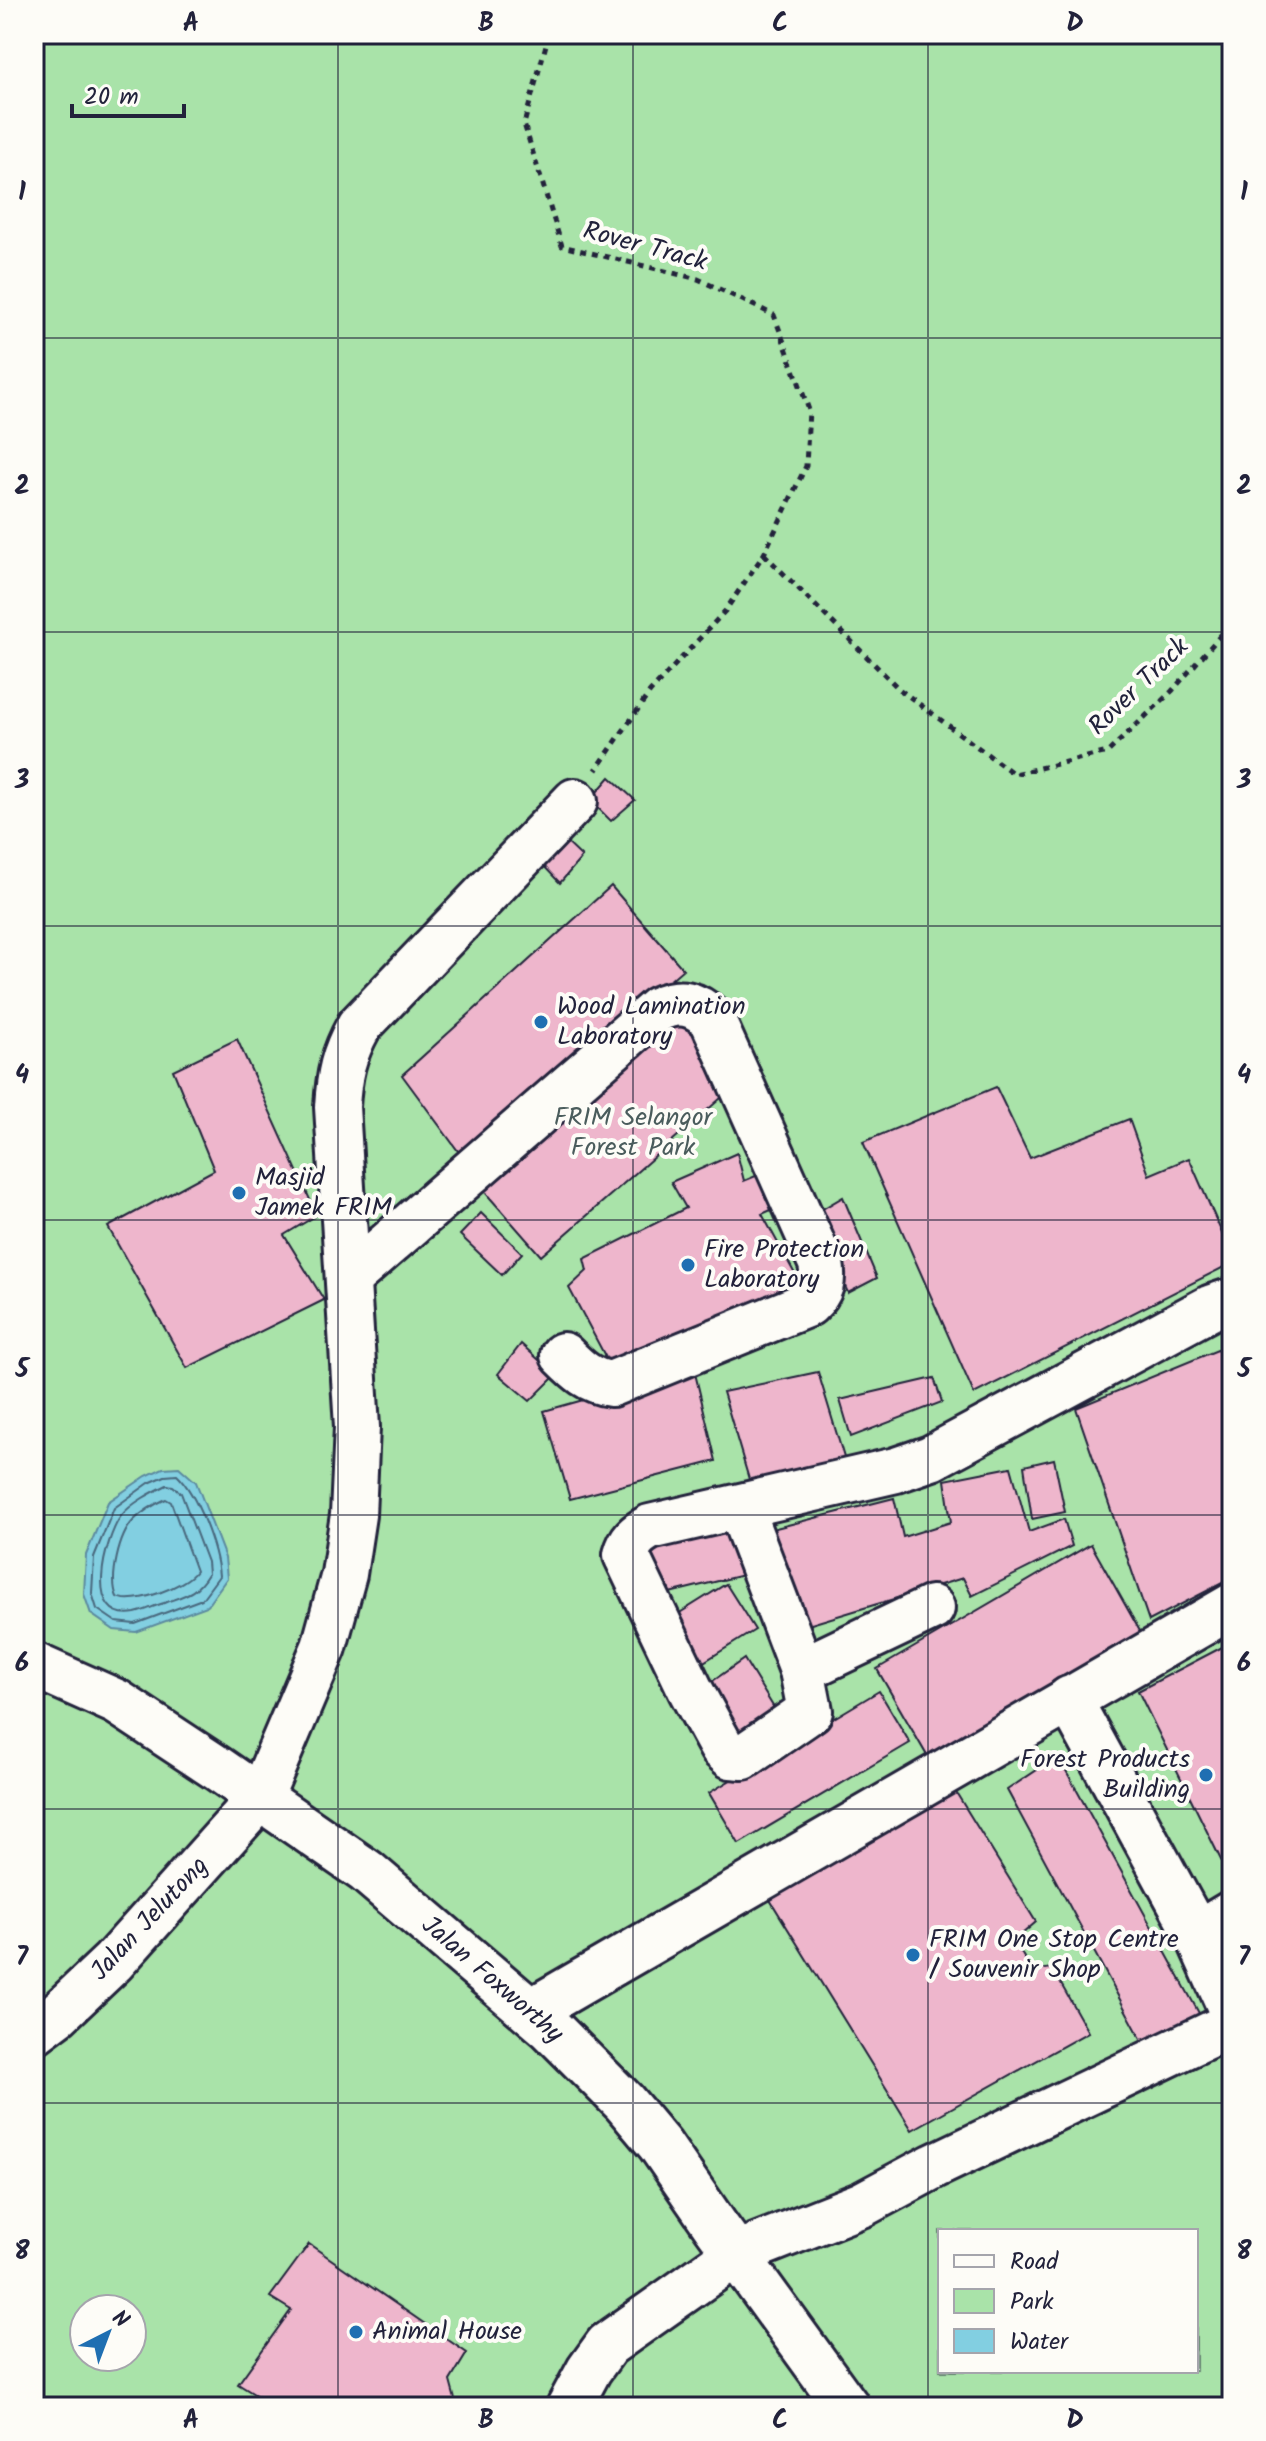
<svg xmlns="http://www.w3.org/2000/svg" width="1266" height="2441" viewBox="0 0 1266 2441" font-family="Kalam,sans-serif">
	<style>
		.green { fill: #a9e3a9; stroke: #668272; stroke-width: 2; fill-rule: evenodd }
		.water { fill: #82cfe1; stroke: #5c8a9f; stroke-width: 2 }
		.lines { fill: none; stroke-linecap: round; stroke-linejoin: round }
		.shore { stroke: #48677d; stroke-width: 2 }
		.building { fill: #eeb6cc; stroke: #22223b; stroke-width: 2 }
		.minor-casing { stroke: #22223b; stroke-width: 50 }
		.path { stroke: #22223b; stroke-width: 5; stroke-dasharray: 6 6; stroke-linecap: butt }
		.minor { stroke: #fdfcf7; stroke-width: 44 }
		.grid { fill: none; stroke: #22223b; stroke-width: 2; stroke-opacity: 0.55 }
		.poi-dot { fill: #1f6fb2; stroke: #fdfcf7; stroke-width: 3 }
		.labels { text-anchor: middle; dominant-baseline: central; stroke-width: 8; stroke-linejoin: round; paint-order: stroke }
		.street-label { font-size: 26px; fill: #22223b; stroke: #fdfcf7 }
		.poi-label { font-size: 26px; fill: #22223b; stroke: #fdfcf7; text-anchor: start }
		.park-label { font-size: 26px; fill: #4a5c5c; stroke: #fdfcf7 }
		.neatline { fill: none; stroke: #22223b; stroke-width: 3 }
		.grid-label { font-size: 26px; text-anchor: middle; font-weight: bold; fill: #22223b }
	</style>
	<rect width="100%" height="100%" fill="#fdfcf7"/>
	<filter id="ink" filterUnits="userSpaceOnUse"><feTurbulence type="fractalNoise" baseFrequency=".0125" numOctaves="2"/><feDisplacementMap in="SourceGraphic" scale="16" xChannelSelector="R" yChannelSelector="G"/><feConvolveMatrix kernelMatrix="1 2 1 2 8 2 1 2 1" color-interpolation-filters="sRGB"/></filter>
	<g filter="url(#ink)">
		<!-- green -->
		<path class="green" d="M34 34H1232V2407H34ZM940 2231H1196V2371H940ZM84 2309H132V2357H84Z"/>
		<!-- water -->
		<path class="water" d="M179 1467 196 1482 225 1558 227 1578 207 1606 136 1632 114 1630 91 1614 84 1594 86 1555 108 1502 146 1476 163 1468Z"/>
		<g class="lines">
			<!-- shore -->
			<g class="shore">
				<path d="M165 1476 177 1475C197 1494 217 1548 219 1576L202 1599 135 1624 116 1622 97 1609 92 1593 94 1557 114 1508 149 1483Z"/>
				<path d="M167 1485 173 1486 181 1493 207 1562 208 1574C196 1594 185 1595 164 1603 154 1606 144 1611 135 1613 82 1622 105 1539 121 1516 131 1503 153 1492 167 1485Z"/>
				<path d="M166 1499 171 1502 196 1571C186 1586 133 1606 117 1597 109 1578 119 1536 133 1521 141 1513 155 1504 166 1499Z"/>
			</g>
		</g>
		<!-- building -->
		<g class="building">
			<path d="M610 777 635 800 611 821 590 800Z"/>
			<path d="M560 836 582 857 560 883 538 860Z"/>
			<path d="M611 886 683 969 464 1159 402 1075Z"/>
			<path d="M677 1016 737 1084 541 1256 484 1191Z"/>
			<path d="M237 1039 317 1215 284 1235 324 1300 187 1368 108 1227 214 1170 173 1070Z"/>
			<path d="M996 1087 1030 1158 1129 1119 1149 1175 1189 1158 1232 1256V1263L974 1394 863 1142Z"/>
			<path d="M737 1153 744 1181 763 1173 780 1206 762 1214 801 1285 614 1373 569 1288 587 1271 584 1259 686 1208 671 1182Z"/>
			<path d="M843 1197 877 1278 848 1293 814 1214Z"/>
			<path d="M481 1213 522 1253 502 1275 460 1235Z"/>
			<path d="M521 1344 556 1375 530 1401 498 1374Z"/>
			<path d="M1232 1344V1578L1149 1621 1076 1408Z"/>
			<path d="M694 1369 716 1461 570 1499 544 1411Z"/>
			<path d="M818 1372 845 1461 751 1486 723 1392Z"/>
			<path d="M934 1378 942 1402 851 1437 840 1400Z"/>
			<path d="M1054 1459 1065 1512 1032 1519 1024 1466Z"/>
			<path d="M1011 1467 1029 1532 1064 1519 1072 1546 972 1596 963 1578 798 1628 768 1530 894 1498 903 1537 951 1522 945 1480Z"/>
			<path d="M727 1529 743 1575 661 1595 648 1551Z"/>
			<path d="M1091 1544 1141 1633 929 1759 877 1669Z"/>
			<path d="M726 1584 755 1630 697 1666 670 1619Z"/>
			<path d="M1232 1642V1859L1223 1864 1138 1691Z"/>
			<path d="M744 1659 774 1708 735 1735 707 1685Z"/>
			<path d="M879 1691 910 1743 739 1844 709 1793Z"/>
			<path d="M1058 1756 1200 2015 1145 2046 1007 1790Z"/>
			<path d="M949 1781 1036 1922 1014 1941 1032 1971 1052 1968 1088 2032 912 2130 764 1890Z"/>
			<path d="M309 2244 467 2353 450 2381 457 2407H254L259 2397 238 2384 291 2310 270 2297Z"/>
		</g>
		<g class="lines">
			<!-- minor casing -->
			<g class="minor-casing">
				<g id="minor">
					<path d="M348 1279 658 1009C680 999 695 1003 712 1019L821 1263C824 1281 822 1291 808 1304L611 1384C589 1381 578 1370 563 1355"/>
					<path d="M740 1507 802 1670 810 1711 743 1757 731 1756 722 1748 690 1689 626 1555C630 1540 637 1534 650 1527L896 1470 931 1458 1212 1307 1227 1302 1232 1304"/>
					<path d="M34 1665 117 1702 217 1768 366 1871 550 2028 624 2102 660 2145 715 2225 847 2407"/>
					<path d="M802 1670 932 1608"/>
					<path d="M1069 1699 1197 1934 1232 2012"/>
					<path d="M1197 1934 1232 1913"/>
					<path d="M531 2011 1232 1606"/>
					<path d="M34 2032 58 2014 113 1962 260 1798 324 1647 344 1574 353 1515 357 1427 337 1107C339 1074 343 1055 359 1026L575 801"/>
					<path d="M569 2407 589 2370 607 2345 736 2254 863 2204 934 2166 1232 2024"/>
				</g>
			</g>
			<!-- path -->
			<g class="path">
				<path d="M549 34 524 124 562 246 698 279 774 315 809 410 806 466 764 554 725 611 650 692 596 770"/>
				<path d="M764 554 899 689 1014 774 1108 752 1172 691 1232 622"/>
			</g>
			<!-- minor -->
			<use href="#minor" class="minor"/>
		</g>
	</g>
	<!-- grid -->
	<path class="grid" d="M338 34V2407M633 34V2407M928 34V2407M34 338H1232M34 632H1232M34 926H1232M34 1220H1232M34 1515H1232M34 1809H1232M34 2103H1232"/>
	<!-- markers -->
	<g class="poi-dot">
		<circle cx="541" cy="1022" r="8"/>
		<circle cx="239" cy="1193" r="8"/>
		<circle cx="688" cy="1265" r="8"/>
		<circle cx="1206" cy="1775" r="8"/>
		<circle cx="913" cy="1955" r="8"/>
		<circle cx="356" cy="2332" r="8"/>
	</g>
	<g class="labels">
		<!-- street labels -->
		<g class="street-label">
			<text transform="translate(645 247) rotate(15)">Rover Track</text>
			<text transform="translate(1139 687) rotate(-44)">Rover Track</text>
			<text transform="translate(150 1919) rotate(-47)">Jalan Jelutong</text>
			<text transform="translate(492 1980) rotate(41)">Jalan Foxworthy</text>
		</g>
		<!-- poi labels -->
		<g class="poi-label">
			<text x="557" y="1007">Wood Lamination<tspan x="557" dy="30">Laboratory</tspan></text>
			<text x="255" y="1178">Masjid<tspan x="255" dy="30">Jamek FRIM</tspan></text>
			<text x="704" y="1250">Fire Protection<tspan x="704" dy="30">Laboratory</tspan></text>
			<text x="1190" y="1760" text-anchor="end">Forest Products<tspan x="1190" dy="30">Building</tspan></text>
			<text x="929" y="1940">FRIM One Stop Centre<tspan x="929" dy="30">/ Souvenir Shop</tspan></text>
			<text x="372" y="2332">Animal House</text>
		</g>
		<!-- park labels -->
		<g class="park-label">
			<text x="633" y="1118">FRIM Selangor<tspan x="633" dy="30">Forest Park</tspan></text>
		</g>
	</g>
	<!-- margin -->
	<rect width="1266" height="2441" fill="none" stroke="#fdfcf7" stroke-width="88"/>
	<!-- legend -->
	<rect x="938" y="2229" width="260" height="144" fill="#fdfcf7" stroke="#a5a5ac" stroke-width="2"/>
	<rect x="954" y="2255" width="40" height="12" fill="#fdfcf7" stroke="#a5a5ac" stroke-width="2"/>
	<text x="1010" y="2269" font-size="24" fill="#22223b">Road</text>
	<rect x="954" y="2289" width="40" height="24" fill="#a9e3a9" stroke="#a5a5ac" stroke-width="2"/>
	<text x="1010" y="2309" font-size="24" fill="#22223b">Park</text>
	<rect x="954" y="2329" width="40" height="24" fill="#82cfe1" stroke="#a5a5ac" stroke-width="2"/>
	<text x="1010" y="2349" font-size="24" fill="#22223b">Water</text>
	<!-- north arrow -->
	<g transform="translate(108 2333) rotate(42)"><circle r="38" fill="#fdfcf7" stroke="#a5a5ac" stroke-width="2"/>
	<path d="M0-6L14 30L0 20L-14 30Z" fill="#1f6fb2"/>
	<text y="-12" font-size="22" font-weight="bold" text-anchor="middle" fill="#22223b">N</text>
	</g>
	<!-- scale -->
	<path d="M72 104v12h112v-12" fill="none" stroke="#22223b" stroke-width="4"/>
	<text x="84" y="104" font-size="24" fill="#22223b" stroke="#fdfcf7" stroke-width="6" paint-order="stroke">20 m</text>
	<rect x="44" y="44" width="1178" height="2353" class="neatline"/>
	<g class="grid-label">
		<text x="191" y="31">A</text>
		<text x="486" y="31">B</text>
		<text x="780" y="31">C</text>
		<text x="1075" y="31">D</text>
		<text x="22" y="200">1</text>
		<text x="1244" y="200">1</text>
		<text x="22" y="494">2</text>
		<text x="1244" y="494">2</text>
		<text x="22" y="788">3</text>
		<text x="1244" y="788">3</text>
		<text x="22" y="1083">4</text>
		<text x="1244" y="1083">4</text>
		<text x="22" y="1377">5</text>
		<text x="1244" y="1377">5</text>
		<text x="22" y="1671">6</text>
		<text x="1244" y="1671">6</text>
		<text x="22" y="1965">7</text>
		<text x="1244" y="1965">7</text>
		<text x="22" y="2259">8</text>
		<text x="1244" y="2259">8</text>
		<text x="191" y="2428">A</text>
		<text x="486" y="2428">B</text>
		<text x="780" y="2428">C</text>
		<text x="1075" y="2428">D</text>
	</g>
</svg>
